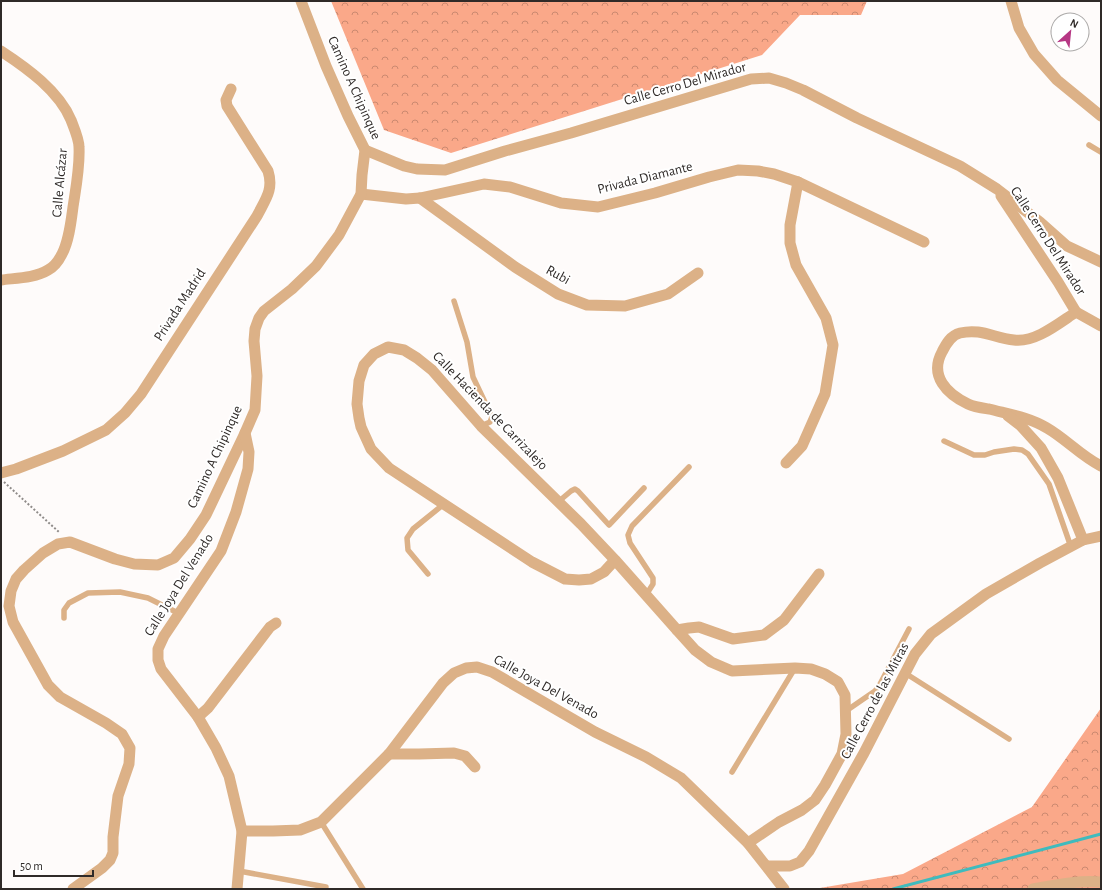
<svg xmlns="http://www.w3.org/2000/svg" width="1102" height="890" viewBox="0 0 1102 890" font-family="'Alegreya Sans',sans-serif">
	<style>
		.forest { fill: url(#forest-crowns) }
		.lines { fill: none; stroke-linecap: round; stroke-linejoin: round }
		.stream { stroke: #3fbbbd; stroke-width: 3 }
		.path { stroke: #8f8b89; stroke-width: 2; stroke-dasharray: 2 2; stroke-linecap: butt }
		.service { stroke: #dcb187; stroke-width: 5.5 }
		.minor { stroke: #dcb187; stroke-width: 11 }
		.labels { text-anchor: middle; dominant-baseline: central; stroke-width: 4; stroke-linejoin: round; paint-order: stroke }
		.street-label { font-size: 14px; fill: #2f2a28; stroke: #fff }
	</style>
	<defs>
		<pattern id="forest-crowns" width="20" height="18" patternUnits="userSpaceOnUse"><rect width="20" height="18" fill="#faa889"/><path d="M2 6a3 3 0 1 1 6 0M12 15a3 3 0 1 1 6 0" fill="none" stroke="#cb8970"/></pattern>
	</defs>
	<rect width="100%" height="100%" fill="#fefbfa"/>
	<!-- forest -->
	<g class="forest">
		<path d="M331 1H867L861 15H800L762 55 451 153 384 130Z"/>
		<path d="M1101 708V889H814L903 874 1032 807Z"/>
	</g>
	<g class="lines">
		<!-- stream -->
		<path class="stream" d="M893 889 1101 834"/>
		<!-- path -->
		<path class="path" d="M4 482 60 533"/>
		<!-- service -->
		<g class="service">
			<path d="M1089 145 1101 152"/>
			<path d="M454 301 467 342 473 377 492 417 490 422 481 426"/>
			<path d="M944 441 974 455H985L994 452 1014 449 1022 450 1028 454 1049 484 1071 547"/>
			<path d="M558 502 571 491 575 489 578 491 609 525 644 488"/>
			<path d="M428 574 408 550 407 538 413 529 444 504"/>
			<path d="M646 595 653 584V578L630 543 628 535 632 526 689 467"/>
			<path d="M64 618V610L69 603 88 593 120 592 148 598 180 614"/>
			<path d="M905 673 1009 739"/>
			<path d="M846 711 875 691 879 686 909 629"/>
			<path d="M732 772 795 668"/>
			<path d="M321 822 363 889"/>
			<path d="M239 871 326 887"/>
		</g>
		<!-- minor -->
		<g class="minor">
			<path d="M1011 1 1019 28 1034 54 1057 80 1101 116"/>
			<path d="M1 51C27 68 59 91 71 120 74 128 79 139 79 147 80 167 76 187 73 207 71 222 69 241 62 254 59 260 54 267 48 270 35 278 16 278 1 280"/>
			<path d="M365 150 404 166 417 169 445 170 505 151 571 133 751 79 769 78 786 83 803 90 857 118 960 166 997 189 1040 222 1067 246 1101 262"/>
			<path d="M361 194 406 199 420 198 484 184 510 187 561 203 598 207 655 193 709 177 738 170 758 171 774 174 798 182 924 242"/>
			<path d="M1001 196 1058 282 1076 312 1101 326"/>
			<path d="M420 198 515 267 558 294 587 305 625 306 668 294 698 273"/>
			<path d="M1076 312C1059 323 1035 343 1014 340 994 338 981 328 960 333 951 335 946 344 942 352 929 376 947 394 968 404 974 407 982 408 989 409 1008 414 1029 417 1047 428 1066 439 1081 456 1101 466"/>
			<path d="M1008 416 1021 426 1041 448 1058 478 1083 540"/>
			<path d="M786 463 802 446 825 394 833 345 826 318 796 265 790 243V225L798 182"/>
			<path d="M1 473 16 469 63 451 106 430 125 413 141 394 257 216C265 200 274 190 268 171L227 106 226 100 231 89"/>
			<path d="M615 560 604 572 591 579 579 580 565 579 532 562 389 468 371 449 361 427 359 418 357 404 359 381 364 365 374 354 388 347 404 350 417 358 432 370 481 426 581 524 615 560 677 630 695 650 711 662 732 671 795 668 811 669 825 674 838 682 845 695 846 734 842 754 825 785 815 800 802 810 779 822 748 843"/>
			<path d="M677 630 689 628 699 627 733 639 764 635 784 620 819 574"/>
			<path d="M198 717 208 708 270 627 276 623"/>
			<path d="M389 754H419L454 753 465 756 475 767"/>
			<path d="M242 831H273L300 830 321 822 389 754 443 683 454 673 466 668 477 667 492 672 595 732 646 757 681 778 748 843 784 889"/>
			<path d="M767 866H790L800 862 809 851 864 753 915 654 931 634 986 594 1040 563 1083 540 1101 536"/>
			<path d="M73 889 102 868 110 860 113 853V837L118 796 129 764 130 748 122 734 106 723 60 697 48 685 13 622 9 606 11 591 16 579 24 570 43 553 58 544 70 542 115 559 134 564 158 565 174 558 190 539 206 515 245 433 255 410 257 376 254 341 255 329 259 318 264 311 292 289 316 266 339 235 361 194 362 175 365 150 348 116 326 66 301 1"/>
			<path d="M237 889 242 831 229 776 216 748 198 717 161 669 158 660V649L164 636 221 551 236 512 248 469 249 452 245 433"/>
			<path d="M1033 889C1055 885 1079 880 1101 882"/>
		</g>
	</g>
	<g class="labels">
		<!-- street labels -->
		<g class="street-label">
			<text transform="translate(685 84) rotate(-16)">Calle Cerro Del Mirador</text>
			<text transform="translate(354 88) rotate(66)">Camino A Chipinque</text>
			<text transform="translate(645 178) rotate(-14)">Privada Diamante</text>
			<text transform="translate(60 183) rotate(-85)">Calle Alcázar</text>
			<text transform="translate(1048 241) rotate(57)">Calle Cerro Del Mirador</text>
			<text transform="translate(558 275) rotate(29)">Rubi</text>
			<text transform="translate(180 305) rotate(-57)">Privada Madrid</text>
			<text transform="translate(490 411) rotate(46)">Calle Hacienda de Carrizalejo</text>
			<text transform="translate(215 457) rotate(-65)">Camino A Chipinque</text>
			<text transform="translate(179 585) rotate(-58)">Calle Joya Del Venado</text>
			<text transform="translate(546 687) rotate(29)">Calle Joya Del Venado</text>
			<text transform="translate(875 701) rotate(-62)">Calle Cerro de las Mitras</text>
		</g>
	</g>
	<!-- border -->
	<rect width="1102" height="890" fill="none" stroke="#2f2a28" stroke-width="4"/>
	<!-- north arrow -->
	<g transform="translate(1070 32) rotate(27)"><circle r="19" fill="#ffffff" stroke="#acaaa9"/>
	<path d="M0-3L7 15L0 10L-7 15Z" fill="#b63784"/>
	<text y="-6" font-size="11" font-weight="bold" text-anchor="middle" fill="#2f2a28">N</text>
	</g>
	<!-- scale -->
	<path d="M14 870v6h79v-6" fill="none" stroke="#2f2a28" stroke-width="2"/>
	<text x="20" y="870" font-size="12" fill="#2f2a28" stroke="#ffffff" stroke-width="3" paint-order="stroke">50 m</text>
</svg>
